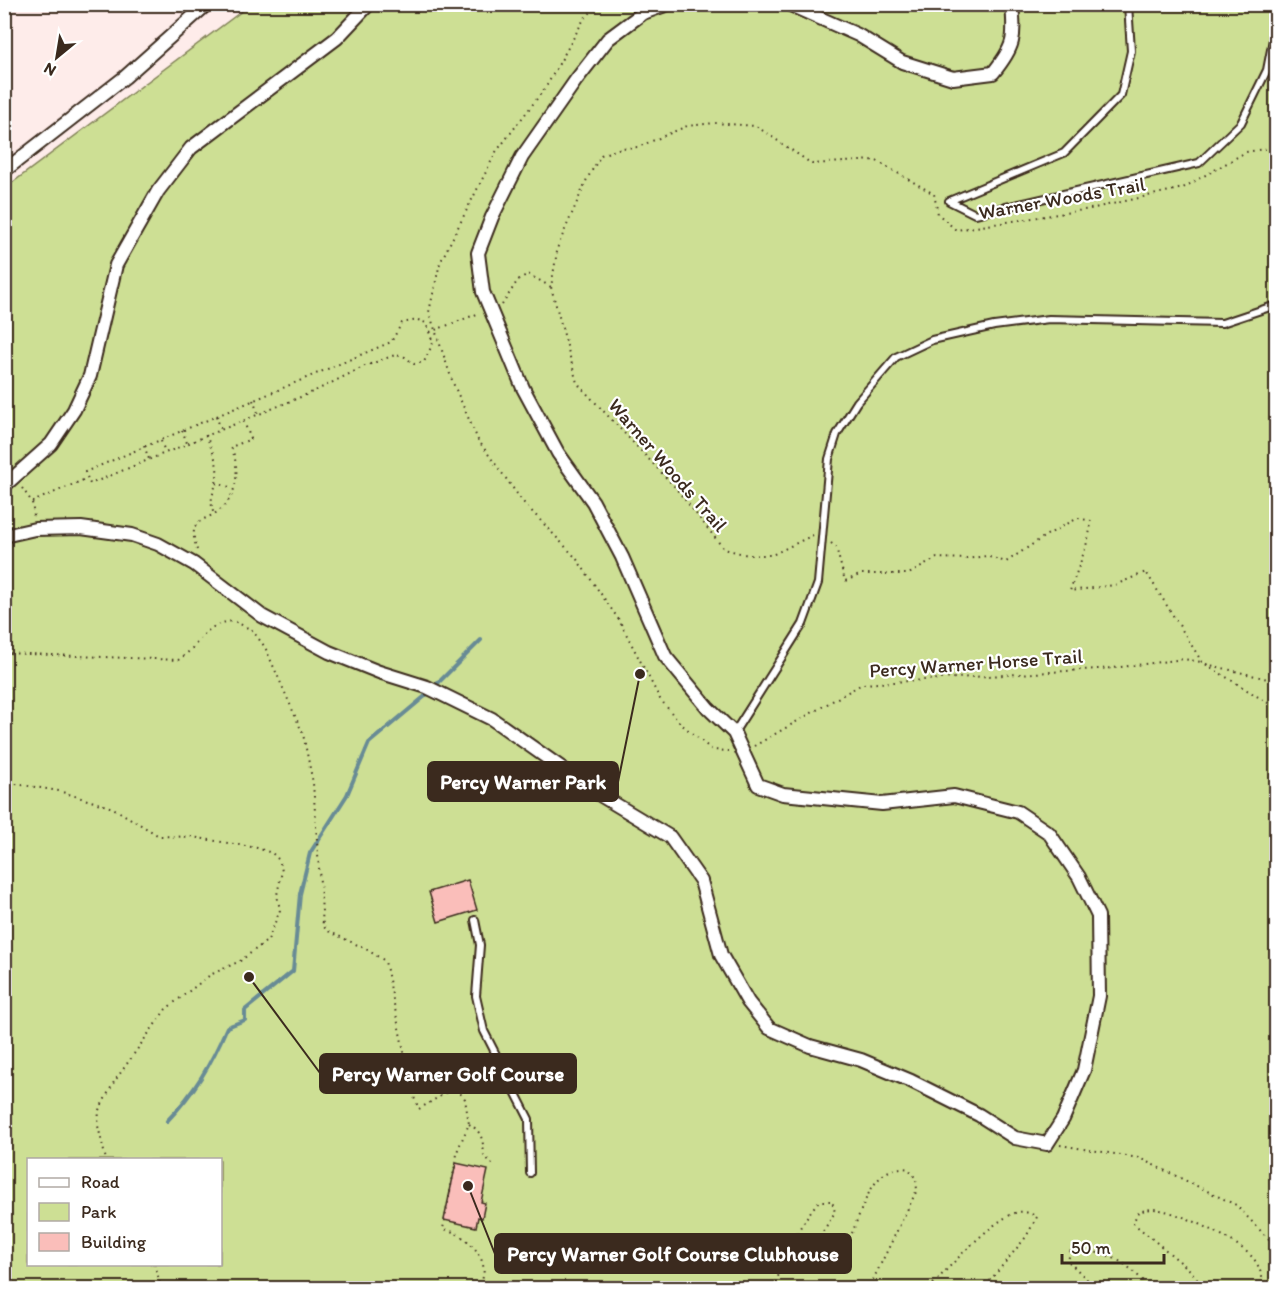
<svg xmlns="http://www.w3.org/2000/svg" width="1281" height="1293" viewBox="0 0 1281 1293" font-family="Itim,sans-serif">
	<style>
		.green { fill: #cddf94; stroke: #848459; stroke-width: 1.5; fill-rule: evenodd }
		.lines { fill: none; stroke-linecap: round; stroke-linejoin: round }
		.stream { stroke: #678b95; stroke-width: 4 }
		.building { fill: #fabeba; stroke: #3b2a1e; stroke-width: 1.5 }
		.service-casing { stroke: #3b2a1e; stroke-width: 10 }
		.minor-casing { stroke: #3b2a1e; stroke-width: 16 }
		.path { stroke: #3b2a1e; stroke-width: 2; stroke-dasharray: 1.5 4.5; stroke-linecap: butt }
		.service { stroke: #fff; stroke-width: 6 }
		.minor { stroke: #fff; stroke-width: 12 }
		.labels { text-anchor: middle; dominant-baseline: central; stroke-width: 4.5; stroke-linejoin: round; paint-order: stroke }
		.street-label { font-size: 20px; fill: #3b2a1e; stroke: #fff }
		.leader { fill: none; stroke: #3b2a1e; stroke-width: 2 }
		.callout-dot { fill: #3b2a1e; stroke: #fff; stroke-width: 2 }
		.callout { fill: #3b2a1e; stroke: #3b2a1e; stroke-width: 2 }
		.callout-label { font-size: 21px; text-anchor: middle; font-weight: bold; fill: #fff }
	</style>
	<rect width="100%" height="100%" fill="#feecea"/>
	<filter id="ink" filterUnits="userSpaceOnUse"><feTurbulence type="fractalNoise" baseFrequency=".0167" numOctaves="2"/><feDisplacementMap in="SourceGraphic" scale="12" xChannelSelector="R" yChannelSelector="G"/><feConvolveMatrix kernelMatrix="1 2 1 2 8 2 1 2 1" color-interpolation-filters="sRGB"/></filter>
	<g filter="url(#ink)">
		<!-- green -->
		<path class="green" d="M250 5H1276V1288H5L4 189ZM28 1160H220V1264H28Z"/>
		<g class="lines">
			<!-- stream -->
			<path class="stream" d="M167 1121C195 1092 211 1064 227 1027L245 1020V1010L293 971 300 894 310 853 347 795 369 743 424 697 481 640"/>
		</g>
		<!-- building -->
		<g class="building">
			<path d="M468 880 477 910 438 922 429 892Z"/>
			<path d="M456 1163 488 1170 481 1202 485 1203 482 1218 478 1217 476 1227 444 1220Z"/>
		</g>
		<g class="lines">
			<!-- service casing -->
			<g class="service-casing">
				<g id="service">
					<path d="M1128 4 1131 51 1121 95 1064 153 949 201 975 214 1199 163 1241 123 1267 70 1276 24"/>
					<path d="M734 733 803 624 818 583 829 459 837 434 857 402 896 357 932 340 994 326 1049 319 1222 323 1276 305"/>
					<path d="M475 920 480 945 476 996 484 1031 529 1119 530 1173"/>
				</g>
			</g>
			<!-- minor casing -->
			<g class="minor-casing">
				<g id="minor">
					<path d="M788 4 858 35 902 62 953 78 993 73C1015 46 1015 39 1012 4"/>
					<path d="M4 171 125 77 207 4"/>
					<path d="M4 486 51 444 74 410 90 376 116 265 158 191 191 148 337 38 369 4"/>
					<path d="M4 536 35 529 81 528 132 535 158 544 194 564 262 616 329 652 379 672 427 687 492 719 600 795 670 837 701 881 721 955 748 1002 769 1028 810 1046 861 1060 911 1081 979 1115 1015 1138 1047 1144 1063 1119 1084 1070 1099 996 1098 916 1079 877 1049 833 1018 812 954 796 882 804 783 794 758 785 734 733 708 708 665 656 622 557 593 502 558 453 523 388 483 292 478 253 492 217 522 157 576 80 608 39 643 13 668 4"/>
				</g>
			</g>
			<!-- path -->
			<g class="path">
				<path d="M599 4 584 19 546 87 496 152 440 263 429 312 453 383 478 440 523 502 576 558 619 620 660 699 680 723 712 750 729 751"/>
				<path d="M502 305 518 280 528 274 551 287"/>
				<path d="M418 320 426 323 433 343 424 362 414 364 405 357 395 355 365 366 315 391 90 484 85 472 391 342 402 323Z"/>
				<path d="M430 332 477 314"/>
				<path d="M253 400 258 413"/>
				<path d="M216 416 221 429"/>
				<path d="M182 430 187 443"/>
				<path d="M206 435C211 448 219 463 217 477 215 494 208 496 214 515"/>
				<path d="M161 441 165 452"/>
				<path d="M144 446 149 459"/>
				<path d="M216 483 233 488"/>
				<path d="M22 488 32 502 34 518"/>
				<path d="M32 502 88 478"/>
				<path d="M813 535 772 555H748L724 549 674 486 577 383 551 287 558 246 587 179 601 155 621 148 638 147 687 126 715 123 756 126 812 164 875 160 934 194 938 214 956 230 1090 209 1183 188 1246 152 1276 147"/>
				<path d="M831 543 836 547 845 581 862 574H909L937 558 967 559 986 556 1006 562 1045 536 1078 518 1091 521C1090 542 1077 569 1070 591L1115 585 1146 572 1202 662 1276 708"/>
				<path d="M197 550C195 543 192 534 195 527 198 520 208 518 214 514 238 501 241 469 231 447L251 439 243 420"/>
				<path d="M4 653 178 660C202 645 202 623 234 621L252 630 265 647 303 734 313 783 323 926 328 931 366 949 385 961 413 1095 419 1109 452 1089 460 1093 465 1099 469 1124 458 1149 443 1229C468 1233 497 1265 477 1288"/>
				<path d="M1206 664 1276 681"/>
				<path d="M754 746 862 684 1113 668 1184 659 1201 662"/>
				<path d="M4 782 59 791 113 808 159 836 192 837 257 848 272 853 279 860 282 871 277 895 280 910 268 940 240 961 210 975 166 1009 114 1082 99 1110 98 1126 106 1160"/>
				<path d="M469 1124C483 1132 483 1142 484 1156L495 1166"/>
				<path d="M1060 1145 1139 1158 1236 1205 1276 1247"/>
				<path d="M155 1264 161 1288"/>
				<path d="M774 1288C785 1256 797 1227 819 1201H832L835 1212 811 1251 809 1263 820 1267C829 1260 842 1251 848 1242 861 1216 871 1161 909 1169L916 1179 917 1190 869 1288"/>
				<path d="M929 1288C949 1268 988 1223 1015 1213 1023 1210 1030 1213 1037 1217L1026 1237 984 1288"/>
				<path d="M1039 1288 1058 1285 1063 1288"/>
				<path d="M1096 1288 1068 1261 1071 1248C1110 1254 1124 1258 1149 1288"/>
				<path d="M1205 1288 1190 1270 1133 1223 1138 1212C1143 1211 1148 1209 1152 1209 1175 1209 1238 1240 1253 1258 1260 1266 1263 1279 1264 1288"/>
			</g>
			<!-- service -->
			<use href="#service" class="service"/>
			<!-- minor -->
			<use href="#minor" class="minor"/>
		</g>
	</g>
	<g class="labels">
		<!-- street labels -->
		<g class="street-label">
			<text transform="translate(1062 198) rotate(-10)">Warner Woods Trail</text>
			<text transform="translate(668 465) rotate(49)">Warner Woods Trail</text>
			<text transform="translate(976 663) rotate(-4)">Percy Warner Horse Trail</text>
		</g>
	</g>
	<!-- callouts -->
	<path class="leader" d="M640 674L618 782M249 977L320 1073M468 1186L495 1254"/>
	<g class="callout-dot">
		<circle cx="640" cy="674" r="6"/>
		<circle cx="249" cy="977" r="6"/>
		<circle cx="468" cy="1186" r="6"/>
	</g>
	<g class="callout">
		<rect x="428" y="762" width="190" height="39" rx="6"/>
		<rect x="320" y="1054" width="256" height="39" rx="6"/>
		<rect x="495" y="1234" width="356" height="39" rx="6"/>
	</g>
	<g class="callout-label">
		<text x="523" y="789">Percy Warner Park</text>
		<text x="448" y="1081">Percy Warner Golf Course</text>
		<text x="673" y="1261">Percy Warner Golf Course Clubhouse</text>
	</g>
	<!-- margin -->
	<rect width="1281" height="1293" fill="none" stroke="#fff" stroke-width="24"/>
	<rect x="12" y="12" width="1257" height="1269" fill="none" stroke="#3b2a1e" stroke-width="2" filter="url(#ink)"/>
	<!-- legend -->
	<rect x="27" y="1158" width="195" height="108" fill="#ffffff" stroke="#b1aaa5" stroke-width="1.5"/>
	<rect x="39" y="1178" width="30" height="9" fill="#ffffff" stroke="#b1aaa5" stroke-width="1.5"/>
	<text x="81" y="1188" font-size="18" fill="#3b2a1e">Road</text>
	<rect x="39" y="1203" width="30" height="18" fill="#cddf94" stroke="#b1aaa5" stroke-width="1.5"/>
	<text x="81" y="1218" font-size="18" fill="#3b2a1e">Park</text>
	<rect x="39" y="1233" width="30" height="18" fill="#fabeba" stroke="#b1aaa5" stroke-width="1.5"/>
	<text x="81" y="1248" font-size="18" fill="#3b2a1e">Building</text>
	<!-- north arrow -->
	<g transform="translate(57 57) rotate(210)" stroke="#ffffff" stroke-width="4.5" paint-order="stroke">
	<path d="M0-4.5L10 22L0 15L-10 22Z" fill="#3b2a1e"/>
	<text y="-9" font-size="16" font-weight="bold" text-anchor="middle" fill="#3b2a1e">N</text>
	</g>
	<!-- scale -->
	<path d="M1062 1254v9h102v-9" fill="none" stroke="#3b2a1e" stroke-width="3"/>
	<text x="1071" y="1254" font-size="18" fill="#3b2a1e" stroke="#ffffff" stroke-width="4.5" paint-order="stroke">50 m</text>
</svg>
